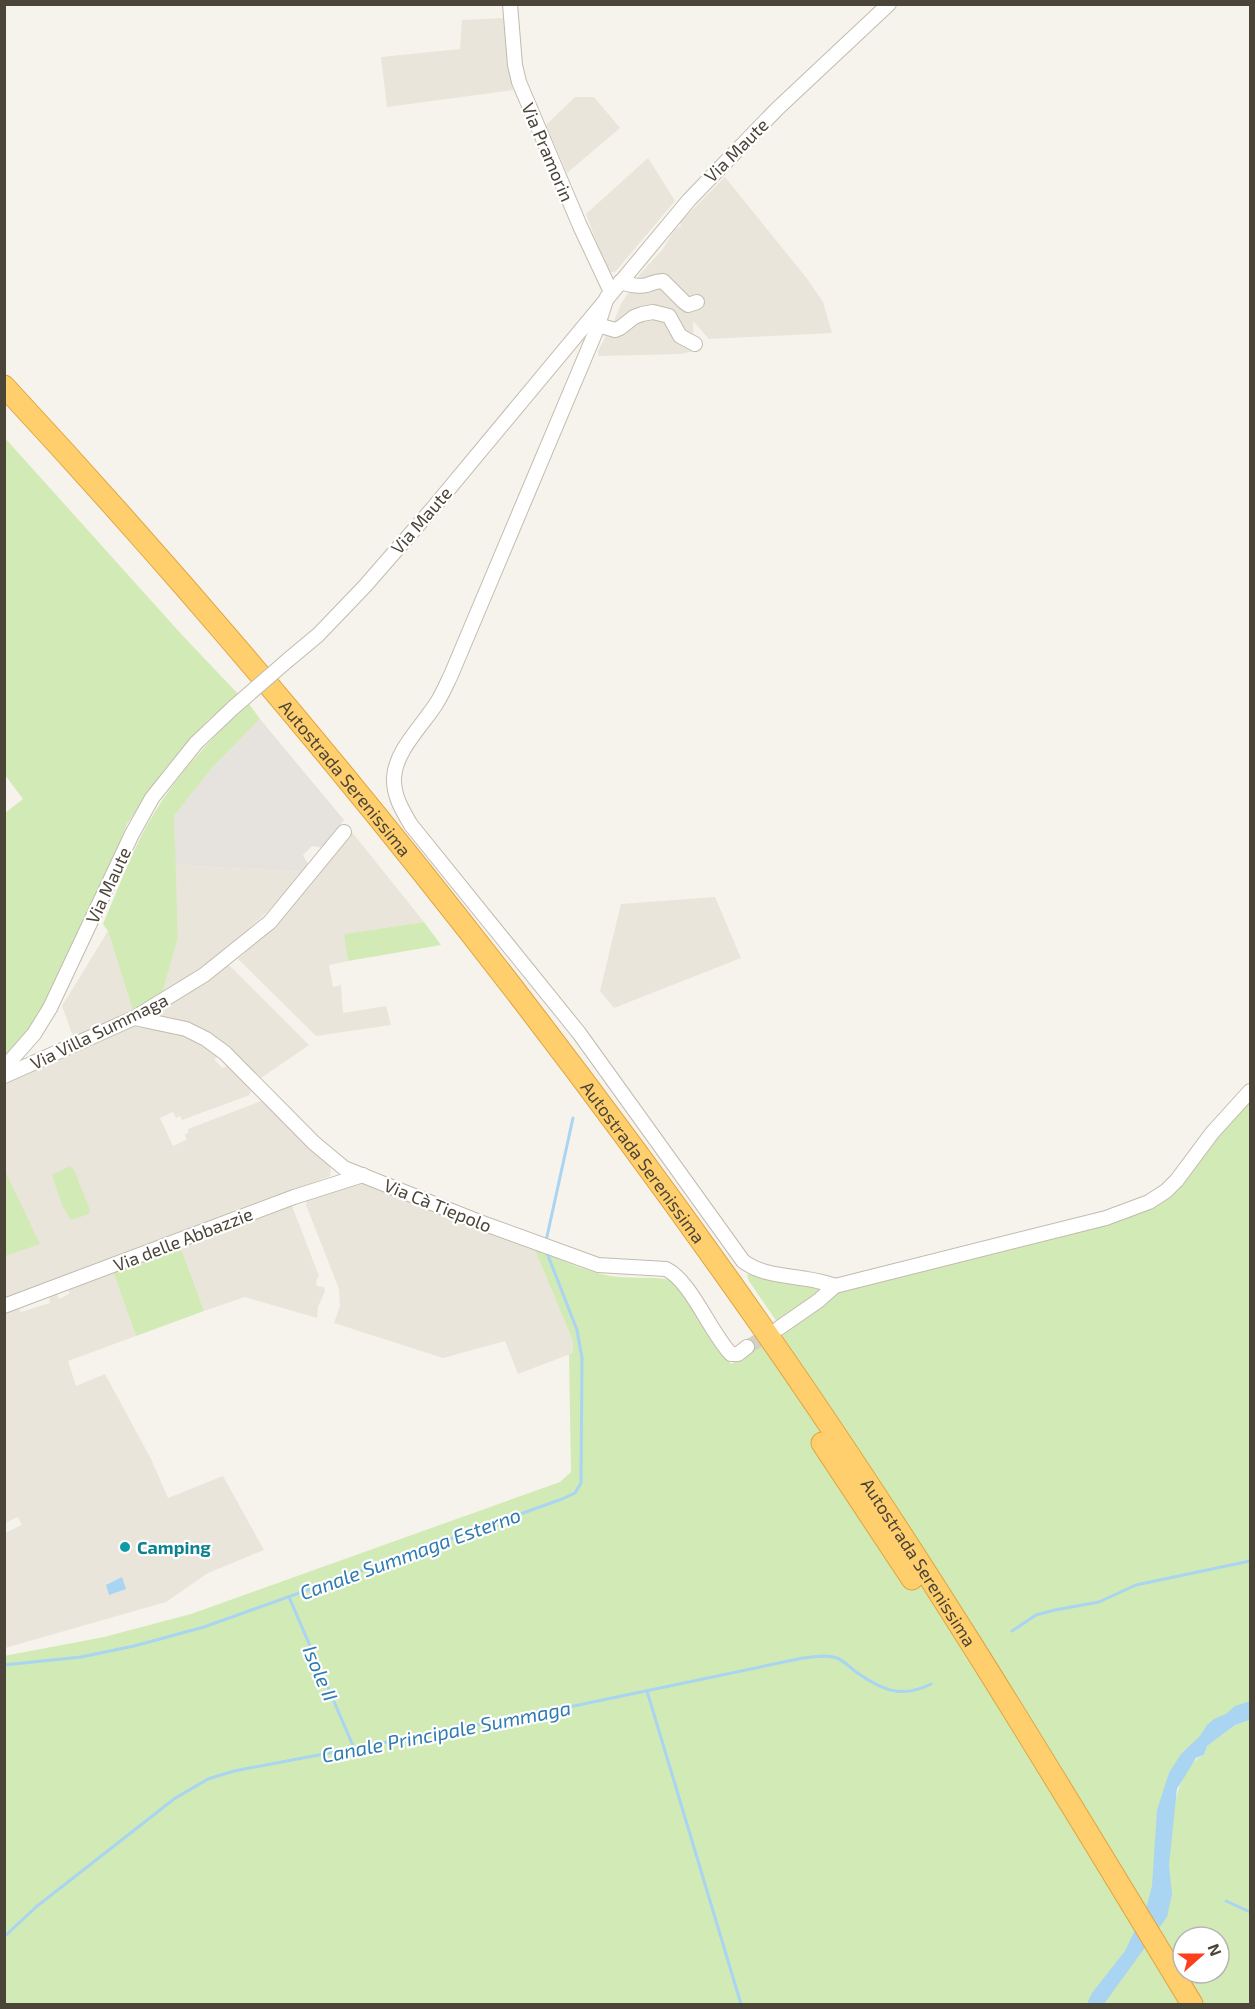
<svg xmlns="http://www.w3.org/2000/svg" width="1255" height="2009" viewBox="0 0 1255 2009" font-family="'Exo 2',sans-serif">
	<style>
		.residential { fill: #eae5da }
		.industrial { fill: #e6e2dd }
		.green { fill: #d2eab5; fill-rule: evenodd }
		.water { fill: #a9d4f2 }
		.lines { fill: none; stroke-linecap: round; stroke-linejoin: round }
		.stream { stroke: #a9d4f2; stroke-width: 3 }
		.minor-tunnel { stroke: #d4d0c8; stroke-width: 14; stroke-dasharray: 14 7; stroke-linecap: butt }
		.minor-casing { stroke: #c2bbae; stroke-width: 16 }
		.highway-casing { stroke: #e0a43c; stroke-width: 23 }
		.minor { stroke: #fff; stroke-width: 14 }
		.highway { stroke: #ffcf6e; stroke-width: 21 }
		.minor-bridge-casing { stroke: #c2bbae; stroke-width: 16; stroke-linecap: butt }
		.minor-bridge { stroke: #fff; stroke-width: 14 }
		.culture-dot { fill: #0f9aa8; stroke: #fff; stroke-width: 2 }
		.labels { text-anchor: middle; dominant-baseline: central; stroke-width: 4.5; stroke-linejoin: round; paint-order: stroke }
		.street-label { font-size: 18px; fill: #4b4439; stroke: #fff }
		.culture-label { font-size: 18px; font-weight: bold; fill: #0d838f; stroke: #fff; text-anchor: start }
		.water-label { font-size: 20px; font-style: italic; fill: #2e7ab2; stroke: #fff }
	</style>
	<rect width="100%" height="100%" fill="#f6f3ec"/>
	<!-- residential -->
	<g class="residential">
		<path d="M505 18 508 68 513 90 387 107 381 57 460 49 462 20Z"/>
		<path d="M575 97H594L620 128 567 173 546 125Z"/>
		<path d="M648 158 675 201 615 272H608L586 214Z"/>
		<path d="M725 177 808 280 823 302 832 333 709 339 693 321 694 351 682 354 598 356V351L614 321 621 304 640 274 663 249 675 229 681 226 680 222Z"/>
		<path d="M351 831 424 922 345 934 348 961 329 965 333 987 341 985 343 1013 386 1006 391 1025 316 1036 238 959 269 930Z"/>
		<path d="M175 865 304 872 268 911 236 940 185 980 162 994 178 938Z"/>
		<path d="M715 897 741 958 614 1008 600 991 621 904Z"/>
		<path d="M108 931 133 1011 74 1039 62 1006Z"/>
		<path d="M227 965 230 966 309 1045 261 1078 226 1044 199 1030 150 1015Z"/>
		<path d="M129 1026 148 1029 156 1026 195 1036 219 1056 214 1059 222 1068 227 1066 251 1089 250 1095 182 1120 180 1116 176 1118 173 1112 160 1118 173 1146 186 1140 185 1134 188 1133V1129L261 1101 328 1164 331 1168 330 1176 115 1259 5 1298 4 1083Z"/>
		<path d="M354 1184H368L534 1248 573 1341V1353L518 1374 505 1341 443 1358 334 1323 340 1306 339 1289 306 1205 307 1198Z"/>
		<path d="M288 1205 292 1206 319 1276 316 1281 317 1286 324 1287 325 1291 318 1307 317 1318 245 1297 204 1311 181 1248 248 1219 252 1221 261 1217V1215Z"/>
		<path d="M113 1272 136 1336 68 1361 76 1386 105 1374 151 1459 168 1498 223 1476 264 1550 208 1573 166 1602 5 1648V1533L22 1525 18 1517 5 1523 4 1310 17 1305 21 1312 50 1303 49 1294 56 1293 59 1299 69 1294V1286Z"/>
	</g>
	<!-- industrial -->
	<path class="industrial" d="M260 719 344 820 324 848 312 846 303 855 309 866 304 872 175 865 174 816 212 768Z"/>
	<!-- green -->
	<g class="green">
		<path d="M4 437 182 635 240 696 208 720 164 770 127 824 111 865 54 990 29 1031 5 1057V813L23 799 5 775Z"/>
		<path d="M249 704 260 719 212 768 174 816 178 938 162 994 133 1011 108 931 103 924C117 892 129 858 146 827 172 780 209 739 249 704Z"/>
		<path d="M424 922 441 945 348 961 344 934Z"/>
		<path d="M1250 1100V1705L1237 1710 1173 1782 1169 1863C1172 1833 1171 1769 1204 1755L1207 1746 1235 1725 1250 1720V2004H5L4 1656 104 1637 191 1614 560 1482 571 1472 569 1354 573 1353V1341L534 1248C557 1258 581 1270 605 1275 628 1280 653 1275 676 1281L731 1364 810 1316 834 1295 845 1289 1163 1200 1178 1191 1227 1124ZM1183 1937H1219V1973H1183Z"/>
		<path d="M70 1166 74 1170 90 1210 89 1214 71 1220 62 1205 52 1175Z"/>
		<path d="M5 1171 40 1244 5 1256H4Z"/>
		<path d="M181 1248 204 1311 136 1336 113 1272Z"/>
		<path d="M751 1273 821 1287 822 1290 777 1322 749 1281 747 1275Z"/>
	</g>
	<!-- water -->
	<g class="water">
		<path d="M122 1577 126 1589 109 1595 106 1585Z"/>
		<path d="M1250 1701V1720L1235 1725 1207 1746 1204 1755 1196 1758 1177 1789 1169 1865 1172 1894 1167 1917 1104 2004H1087L1092 1993 1125 1951 1147 1905 1152 1886 1157 1810 1169 1773 1181 1754 1200 1736 1207 1725 1214 1719 1226 1714 1235 1706Z"/>
	</g>
	<g class="lines">
		<!-- stream -->
		<g class="stream">
			<path d="M546 1241 573 1118"/>
			<path d="M289 1597 354 1748"/>
			<path d="M1012 1631 1036 1615 1055 1610 1099 1602 1136 1585 1250 1561"/>
			<path d="M4 1665 81 1657 134 1646 204 1627 562 1499 575 1493 581 1483 582 1358 577 1330 547 1253"/>
			<path d="M647 1691 741 2004"/>
			<path d="M1226 1901 1250 1912"/>
			<path d="M4 1937 36 1907 174 1799 208 1779 234 1771 545 1712 803 1658C814 1657 826 1654 837 1658 844 1661 850 1667 856 1672 882 1690 901 1699 931 1684"/>
		</g>
		<!-- minor-tunnel -->
		<path class="minor-tunnel" d="M747 1347 775 1331"/>
		<!-- minor casing -->
		<g class="minor-casing">
			<g id="minor">
				<path d="M510 4 515 65 519 82 580 226 611 292"/>
				<path d="M620 282C629 285 638 287 647 285 653 283 656 281 663 281L684 302 688 305 697 302"/>
				<path d="M607 297 596 331 451 675C446 685 442 695 436 704 422 726 396 750 394 777 393 795 402 810 411 825L579 1033 743 1261C767 1280 806 1274 835 1286"/>
				<path d="M598 325 615 330 620 328 634 317 642 314 653 312 669 316 680 336 695 344"/>
				<path d="M288 660 318 635 365 586 433 508 689 200 777 109 889 4"/>
				<path d="M134 1018 186 1029 206 1039 225 1053 314 1143 344 1168 477 1221 598 1265 666 1269C691 1281 710 1332 731 1354H738L747 1347"/>
				<path d="M4 1068 34 1034 50 1008 132 834 152 798 196 743 234 707"/>
				<path d="M4 1076 134 1018 204 975 270 922 344 832"/>
				<path d="M4 1306 294 1197 363 1175"/>
				<path d="M779 1328 818 1301 835 1286 1106 1218 1149 1202 1166 1191 1177 1180 1212 1133 1250 1091"/>
			</g>
		</g>
		<!-- highway casing -->
		<g class="highway-casing">
			<g id="highway">
				<path id="s1" d="M4 386C275 678 524 988 753 1314 910 1537 1051 1771 1192 2004"/>
				<path d="M822 1443 912 1579"/>
			</g>
		</g>
		<!-- minor -->
		<use href="#minor" class="minor"/>
		<!-- highway -->
		<use href="#highway" class="highway"/>
		<!-- minor-bridge casing -->
		<g class="minor-bridge-casing">
			<path id="minor-bridge" d="M234 707 288 660"/>
		</g>
		<!-- minor-bridge -->
		<use href="#minor-bridge" class="minor-bridge"/>
	</g>
	<!-- markers -->
	<circle class="culture-dot" cx="125" cy="1547" r="6"/>
	<g class="labels">
		<!-- street labels -->
		<g class="street-label">
			<text transform="translate(736 150) rotate(-45)">Via Maute</text>
			<text transform="translate(548 152) rotate(67)">Via Pramorin</text>
			<text transform="translate(421 520) rotate(-49)">Via Maute</text>
			<text stroke="none"><textPath href="#s1" startOffset="520">Autostrada Serenissima</textPath></text>
			<text transform="translate(108 885) rotate(-65)">Via Maute</text>
			<text transform="translate(99 1031) rotate(-26)">Via Villa Summaga</text>
			<text stroke="none"><textPath href="#s1" startOffset="1006">Autostrada Serenissima</textPath></text>
			<text transform="translate(438 1205) rotate(22)">Via Cà Tiepolo</text>
			<text transform="translate(183 1239) rotate(-21)">Via delle Abbazzie</text>
			<text stroke="none"><textPath href="#s1" startOffset="1492">Autostrada Serenissima</textPath></text>
		</g>
		<!-- culture labels -->
		<g class="culture-label">
			<text x="137" y="1547">Camping</text>
		</g>
		<!-- water labels -->
		<g class="water-label">
			<text transform="translate(410 1553) rotate(-20)">Canale Summaga Esterno</text>
			<text transform="translate(321 1673) rotate(67)">Isole II</text>
			<text transform="translate(446 1731) rotate(-11)">Canale Principale Summaga</text>
		</g>
	</g>
	<!-- border -->
	<rect width="1255" height="2009" fill="none" stroke="#4b4439" stroke-width="12"/>
	<!-- north arrow -->
	<g transform="translate(1201 1955) rotate(69)"><circle r="28" fill="#ffffff" stroke="#b7b4b0" stroke-width="1.5"/>
	<path d="M0-4.5L10 22L0 15L-10 22Z" fill="#fc3f1d"/>
	<text y="-9" font-size="16" font-weight="bold" text-anchor="middle" fill="#4b4439">N</text>
	</g>
</svg>
